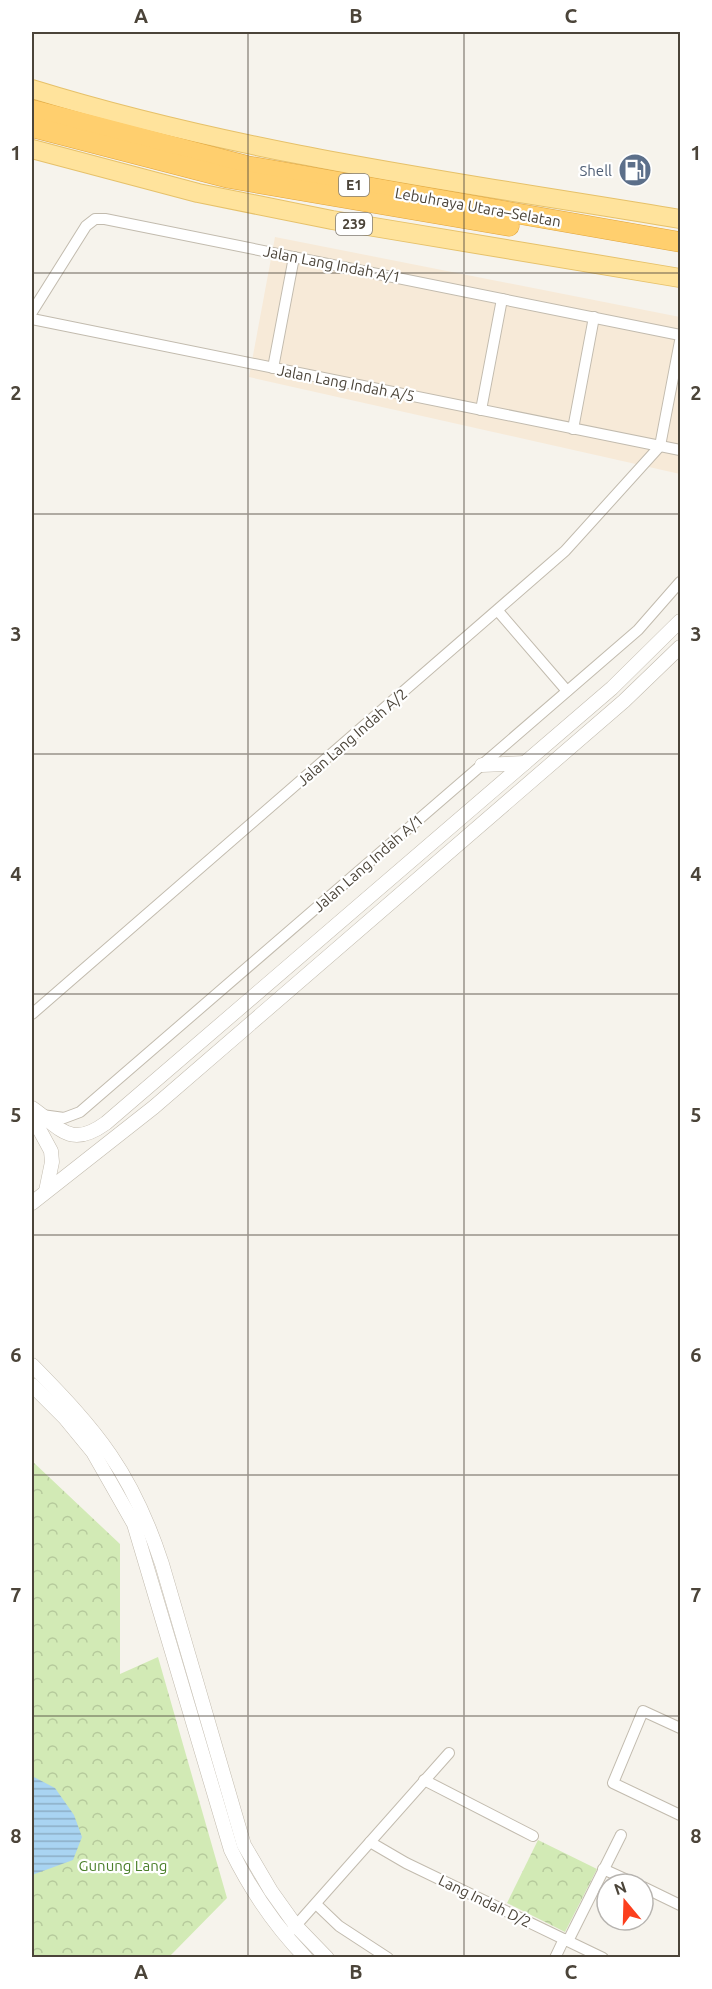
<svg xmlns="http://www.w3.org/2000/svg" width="712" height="1989" viewBox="0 0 712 1989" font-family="Ubuntu,sans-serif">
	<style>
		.commercial { fill: #f7ead8 }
		.forest { fill: url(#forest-crowns) }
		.water { fill: url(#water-rules) }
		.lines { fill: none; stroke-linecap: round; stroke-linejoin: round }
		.minor-casing { stroke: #c2bbae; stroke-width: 12 }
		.tertiary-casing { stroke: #c2bbae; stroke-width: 15 }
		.primary-casing { stroke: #e6c16a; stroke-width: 20 }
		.motorway-casing { stroke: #e0a43c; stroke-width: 21 }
		.minor { stroke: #fff; stroke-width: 10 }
		.tertiary { stroke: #fff; stroke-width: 14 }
		.primary { stroke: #ffe39c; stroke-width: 18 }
		.motorway { stroke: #ffcf6e; stroke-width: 20 }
		.grid { fill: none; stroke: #4b4439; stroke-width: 1.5; stroke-opacity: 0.55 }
		.labels { text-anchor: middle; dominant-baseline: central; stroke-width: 4.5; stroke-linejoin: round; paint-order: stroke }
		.shield { fill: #fff; stroke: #817c74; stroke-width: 1.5 }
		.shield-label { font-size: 14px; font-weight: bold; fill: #4b4439 }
		.service-label { font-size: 15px; fill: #4e5e75; stroke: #fff; text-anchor: end }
		.street-label { font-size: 15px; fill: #4b4439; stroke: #fff }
		.park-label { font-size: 15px; fill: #4a7f2a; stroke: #fff }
		.neatline { fill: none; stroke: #4b4439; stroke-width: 2 }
		.grid-label { font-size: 20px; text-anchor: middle; font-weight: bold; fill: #4b4439 }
	</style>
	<defs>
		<pattern id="forest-crowns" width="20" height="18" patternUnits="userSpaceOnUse" patternTransform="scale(1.5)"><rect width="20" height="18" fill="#d2eab5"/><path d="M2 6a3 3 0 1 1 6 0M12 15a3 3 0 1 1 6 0" fill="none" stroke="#b6ca9c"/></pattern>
		<pattern id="water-rules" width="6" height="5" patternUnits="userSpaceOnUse" patternTransform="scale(1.5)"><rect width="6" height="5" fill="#a9d4f2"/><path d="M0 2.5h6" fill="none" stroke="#8caec5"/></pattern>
	</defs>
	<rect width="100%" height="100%" fill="#f6f3ec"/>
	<!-- commercial -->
	<path class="commercial" d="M275 237 680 317V474L249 377Z"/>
	<!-- forest -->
	<g class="forest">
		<path d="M32 1461 120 1544V1674L158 1657 227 1898 169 1957H32Z"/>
		<path d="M538 1840 597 1869 565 1932 507 1903Z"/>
	</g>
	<!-- water -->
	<path class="water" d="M32 1776 55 1788 74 1815 82 1837 73 1860 32 1875Z"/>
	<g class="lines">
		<!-- minor casing -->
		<g class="minor-casing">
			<g id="minor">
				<path d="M32 312 86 226 95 219H105L680 335"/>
				<path d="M32 319 680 450"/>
				<path d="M273 368 294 257"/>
				<path d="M481 410 502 299"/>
				<path d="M573 429 594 317"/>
				<path d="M660 446 680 341"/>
				<path d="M498 611 567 691"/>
				<path d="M32 1014 565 551 660 446"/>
				<path d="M42 1115 64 1118 80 1112 638 630 680 582"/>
				<path d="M680 1728 643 1711 613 1783 680 1815"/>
				<path d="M424 1780 533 1836"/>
				<path d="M370 1842 406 1863 603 1958"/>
				<path d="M603 1869 636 1884"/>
				<path d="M643 1887 680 1905"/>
				<path d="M316 1904 339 1926 388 1958"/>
				<path d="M292 1930 449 1753"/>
				<path d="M568 1941 621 1835"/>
				<path d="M555 1958 564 1939"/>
			</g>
		</g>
		<!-- tertiary casing -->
		<g class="tertiary-casing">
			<g id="tertiary">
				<path d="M482 765 525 763"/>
				<path d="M32 1108C61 1128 70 1149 106 1123L612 688 680 621"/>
				<path d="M32 1116 51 1151 52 1162 46 1191"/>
				<path d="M32 1203 154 1107 624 701 680 647"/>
				<path d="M32 1365C98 1432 132 1472 162 1564L244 1845 271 1891 296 1926 327 1958"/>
				<path d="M32 1385 65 1418 93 1452 134 1524 231 1850C251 1891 274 1925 306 1958"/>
			</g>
		</g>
		<!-- primary casing -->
		<g class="primary-casing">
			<g id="primary">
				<path d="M32 89C242 154 463 183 680 219"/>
				<path d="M32 149 198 193 332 220 680 278"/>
			</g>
		</g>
		<!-- motorway casing -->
		<g class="motorway-casing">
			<g id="motorway">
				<path d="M32 110 247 166 680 242"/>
				<path d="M32 127 229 178 509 226"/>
			</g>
		</g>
		<!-- minor -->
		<use href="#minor" class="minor"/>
		<!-- tertiary -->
		<use href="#tertiary" class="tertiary"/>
		<!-- primary -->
		<use href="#primary" class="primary"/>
		<!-- motorway -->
		<use href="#motorway" class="motorway"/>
	</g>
	<!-- grid -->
	<path class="grid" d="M248 32V1958M464 32V1958M32 273H680M32 514H680M32 754H680M32 994H680M32 1235H680M32 1475H680M32 1716H680"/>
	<!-- icons -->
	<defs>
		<g id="fuel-disc" transform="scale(1.725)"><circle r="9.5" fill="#5c6f8a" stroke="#fff"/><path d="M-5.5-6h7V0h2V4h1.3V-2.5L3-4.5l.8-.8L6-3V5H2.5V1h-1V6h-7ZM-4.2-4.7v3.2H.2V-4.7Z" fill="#fff"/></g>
	</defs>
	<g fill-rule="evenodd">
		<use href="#fuel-disc" x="635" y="170"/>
	</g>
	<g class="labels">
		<!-- shield labels -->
		<g class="shield">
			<rect x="339" y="174" width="30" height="22" rx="4.5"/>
			<rect x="336" y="213" width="36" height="22" rx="4.5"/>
		</g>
		<g class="shield-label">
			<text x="354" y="185">E1</text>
			<text x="354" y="224">239</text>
		</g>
		<!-- service labels -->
		<g class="service-label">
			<text x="612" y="170">Shell</text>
		</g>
		<!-- street labels -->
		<g class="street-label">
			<text transform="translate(478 207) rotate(10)">Lebuhraya Utara–Selatan</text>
			<text transform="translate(332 264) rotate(11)">Jalan Lang Indah A/1</text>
			<text transform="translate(346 383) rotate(11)">Jalan Lang Indah A/5</text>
			<text transform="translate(352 737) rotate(-41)">Jalan Lang Indah A/2</text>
			<text transform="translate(368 863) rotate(-41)">Jalan Lang Indah A/1</text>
			<text transform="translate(485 1901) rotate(26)">Lang Indah D/2</text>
		</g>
		<!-- park labels -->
		<g class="park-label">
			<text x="123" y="1865">Gunung Lang</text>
		</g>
	</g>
	<!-- border -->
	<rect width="712" height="1989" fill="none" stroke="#ffffff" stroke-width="66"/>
	<!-- north arrow -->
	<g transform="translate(625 1902) rotate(341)"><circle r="28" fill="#ffffff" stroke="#b7b4b0" stroke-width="1.5"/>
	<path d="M0-4.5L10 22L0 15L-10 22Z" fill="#fc3f1d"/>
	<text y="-9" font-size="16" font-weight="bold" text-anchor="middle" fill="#4b4439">N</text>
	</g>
	<rect x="33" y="33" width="646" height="1923" class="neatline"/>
	<g class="grid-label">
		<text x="141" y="23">A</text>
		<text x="356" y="23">B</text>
		<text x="571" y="23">C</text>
		<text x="16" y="160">1</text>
		<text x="696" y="160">1</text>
		<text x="16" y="400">2</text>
		<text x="696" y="400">2</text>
		<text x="16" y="641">3</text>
		<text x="696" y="641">3</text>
		<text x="16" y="881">4</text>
		<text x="696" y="881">4</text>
		<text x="16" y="1122">5</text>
		<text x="696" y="1122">5</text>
		<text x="16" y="1362">6</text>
		<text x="696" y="1362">6</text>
		<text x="16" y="1602">7</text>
		<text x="696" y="1602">7</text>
		<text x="16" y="1843">8</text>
		<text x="696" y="1843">8</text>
		<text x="141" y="1979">A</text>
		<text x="356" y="1979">B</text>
		<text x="571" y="1979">C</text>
	</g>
</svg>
